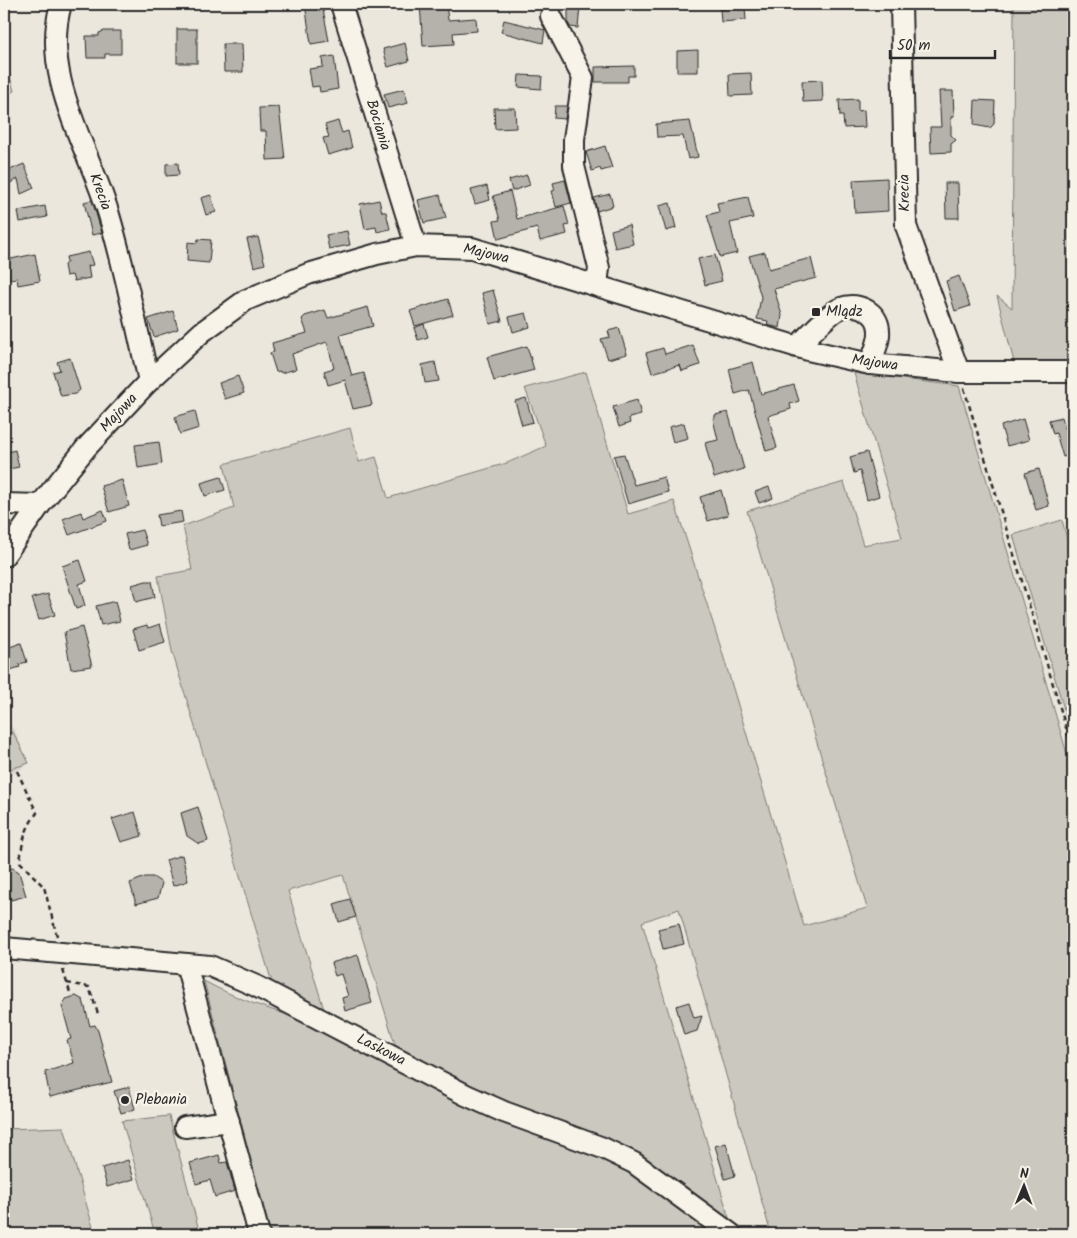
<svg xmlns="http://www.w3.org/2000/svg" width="1077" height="1238" viewBox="0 0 1077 1238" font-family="Kalam,sans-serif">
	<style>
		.built { fill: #dbd7ce }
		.green { fill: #cbc8bf; stroke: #7b7a75 }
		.building { fill: #b5b2ab; stroke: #2b2b2b }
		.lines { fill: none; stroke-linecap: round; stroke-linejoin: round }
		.minor-casing { stroke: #2b2b2b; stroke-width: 24 }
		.path { stroke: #2b2b2b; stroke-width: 2.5; stroke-dasharray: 5 4; stroke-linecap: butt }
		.minor { stroke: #f7f3e8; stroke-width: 20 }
		.poi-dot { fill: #2b2b2b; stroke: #f7f3e8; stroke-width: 2 }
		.labels { text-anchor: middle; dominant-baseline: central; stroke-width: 5; stroke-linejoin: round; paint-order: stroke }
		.street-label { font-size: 15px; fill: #2b2b2b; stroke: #f7f3e8 }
		.poi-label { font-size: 15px; fill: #2b2b2b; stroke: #f7f3e8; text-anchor: start }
	</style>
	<rect width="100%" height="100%" fill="#ebe7dd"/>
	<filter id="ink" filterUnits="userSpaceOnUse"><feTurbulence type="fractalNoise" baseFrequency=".02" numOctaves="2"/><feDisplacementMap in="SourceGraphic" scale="10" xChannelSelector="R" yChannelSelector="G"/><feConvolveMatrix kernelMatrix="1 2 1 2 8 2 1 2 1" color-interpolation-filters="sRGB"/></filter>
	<g filter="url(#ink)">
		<!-- built -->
		<path class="built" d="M4 710 8 724 14 729 29 763 4 781Z"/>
		<!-- green -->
		<g class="green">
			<path d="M1014 4H1073V363L1015 366 997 296 1012 308Z"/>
			<path d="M4 54 14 91 4 96Z"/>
			<path d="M586 372 628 514 674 501 720 645 804 926 867 908 747 511 844 482 863 545 902 538 854 373 959 386 1073 774V1234H771L679 909 642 922 732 1228 627 1153 574 1125 531 1113 398 1054 343 875 288 891 326 1016 273 986 172 651 158 576 192 570 183 526 234 508 224 464 350 428 359 462 376 457 388 498 507 463 546 446 525 388Z"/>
			<path d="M1062 520 1073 560V740L1013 535Z"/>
			<path d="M13 732 29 763 4 771V735Z"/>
			<path d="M204 981C235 998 269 1010 303 1019L601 1157 628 1171 714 1234H270Z"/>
			<path d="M169 1116 200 1234H155L122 1121Z"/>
			<path d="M64 1127 95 1234H4V1129Z"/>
		</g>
		<!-- building -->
		<g class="building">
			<path d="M305 4H322L329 41 311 44Z"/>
			<path d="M420 4H446L448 20 476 18 477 31 453 33 454 44 423 46Z"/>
			<path d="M568 6 580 7 578 28 570 27 568 22Z"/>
			<path d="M745 7 746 20 721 22 720 9Z"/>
			<path d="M504 20 545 30 543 43 501 32Z"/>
			<rect x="177" y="29" width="20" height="34"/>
			<path d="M104 31H121V54H105V58H87L86 36H99V33Z"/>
			<path d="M405 43 409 61 388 67 383 49Z"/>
			<path d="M223 44H242L243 72H224Z"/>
			<path d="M698 50V72H677V51Z"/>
			<path d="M334 56 338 89 320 92 319 86 312 87 309 69 323 67 322 58Z"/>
			<path d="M634 66V76H628V82H595V67Z"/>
			<path d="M751 73 752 95 730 96 729 74Z"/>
			<path d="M519 75 542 76 541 89 518 87Z"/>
			<path d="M822 80 823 101 803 102 802 81Z"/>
			<path d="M404 89 408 103 388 108 384 94Z"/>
			<path d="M939 91H953L954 116 951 117V135L956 140 951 144V152L931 153 930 127H941Z"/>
			<path d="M858 99V111L864 110 865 127 844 128 843 116H840L839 100Z"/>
			<path d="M975 100 995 101 994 124 990 128 974 125Z"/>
			<path d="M555 106H567L565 119 554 118Z"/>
			<path d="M279 107 285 159 267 160 266 131H260L259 108Z"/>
			<path d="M494 108H515L516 128 495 129Z"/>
			<path d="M338 121 342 133 348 131 352 148 328 155 323 138 329 137 325 125Z"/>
			<path d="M690 121 698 157 688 159 683 136 657 137 656 124Z"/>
			<path d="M605 146 612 168 601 171 600 168 592 171 586 152Z"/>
			<path d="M178 163 179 175 166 176V164Z"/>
			<path d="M24 164 34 188 21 194 18 179 10 183 5 172Z"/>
			<path d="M527 175 530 185 512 191 509 180Z"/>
			<path d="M887 178 888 211 855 213 853 180Z"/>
			<path d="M565 180 571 203 556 207 552 191 555 190 553 183Z"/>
			<path d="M945 183H958L959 218H946Z"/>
			<path d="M487 186 490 200 475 204 471 190Z"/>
			<path d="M510 191 517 219 564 206 569 225 565 226 567 234 540 241 537 228 498 239 494 221 500 220 493 196Z"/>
			<path d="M610 194 613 206 597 211 594 198Z"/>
			<path d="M211 195 216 212 206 215 201 198Z"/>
			<path d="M440 195 446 218 424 223 418 200Z"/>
			<path d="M748 197 753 218 730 223 737 253 720 257 707 215 719 212 717 203Z"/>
			<path d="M92 200 102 233 92 235 84 202Z"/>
			<path d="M379 200 382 212H386L390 229 377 232 376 227 365 229 360 204Z"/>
			<path d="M670 203 676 228 666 231 659 206Z"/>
			<path d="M45 206 47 217 20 222 18 211Z"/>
			<path d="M629 225 633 244 615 248 611 230Z"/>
			<path d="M347 231 350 245 329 249 326 235Z"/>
			<path d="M258 237 265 264 254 267 247 239Z"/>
			<path d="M198 239 211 240 209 263 187 261 188 242 197 243Z"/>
			<path d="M89 252 93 265 88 266 90 278 74 281 72 275 66 276 64 265 67 262 66 257Z"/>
			<path d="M765 252 769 269 811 258 816 278 774 289 782 315 780 328 767 325 768 321 757 319 761 297 749 256Z"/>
			<path d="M35 254 40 281 18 285 17 278 9 279 6 260Z"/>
			<path d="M715 255 722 281 705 285 698 259Z"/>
			<path d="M959 276 970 306 955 311 946 281Z"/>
			<path d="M493 290 502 321 490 324 482 293Z"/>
			<path d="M448 299 453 315 415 326 410 311Z"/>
			<path d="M368 307 373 326 340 335 352 376 364 373 372 405 353 409 345 380 328 385 324 371 334 368 327 342 292 354 296 369 281 373 280 371 276 372 270 353 274 352 272 343 307 333 302 319 305 316 325 310 328 318Z"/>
			<path d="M173 311 178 329 154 337 148 319Z"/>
			<path d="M526 313 530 327 513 332 509 317Z"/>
			<path d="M424 324 428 337 418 340 414 328Z"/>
			<path d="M619 328 627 354 608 359 601 339 610 337 608 331Z"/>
			<path d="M693 345 700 365 682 371 680 365 652 373 646 353 663 348 665 354Z"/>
			<path d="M527 346 534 370 494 381 487 357Z"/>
			<path d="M70 358 80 390 75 394 61 396 53 372 60 370 57 362Z"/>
			<path d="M435 362 439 381 425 383 422 365Z"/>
			<path d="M753 362 761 394 794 385 799 401 790 404 791 409 768 416 777 448 766 451 749 390 735 394 729 369Z"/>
			<path d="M238 376 244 393 225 399 219 383Z"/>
			<path d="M526 398 533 422 522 425 515 401Z"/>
			<path d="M637 400 641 415 629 418 630 423 619 427 613 407Z"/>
			<path d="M195 411 199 428 180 434 175 417Z"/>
			<path d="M728 412 744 469 714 478 705 443 718 440 713 419 715 418V415Z"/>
			<path d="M1062 417 1065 429 1073 427V454L1063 457 1056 433 1053 434 1049 420Z"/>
			<path d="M1023 419 1029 440 1007 446 1001 426Z"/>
			<path d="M684 423 688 438 673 442 669 427Z"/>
			<path d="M159 442 162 464 138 468 135 445Z"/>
			<path d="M15 450 19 467 4 470V453Z"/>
			<path d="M867 452 879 496 867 500 860 471 854 473 850 457Z"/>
			<path d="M624 454 634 485 664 477 668 492 628 504 614 456Z"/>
			<path d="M1039 469 1049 506 1036 510 1025 473Z"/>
			<path d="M221 477 225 490 205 496 201 483Z"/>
			<path d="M122 480 129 506 109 512 101 486Z"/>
			<path d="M769 487 773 498 759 503 755 492Z"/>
			<path d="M721 490 728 515 708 521 700 497Z"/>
			<path d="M103 510 107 521 69 535 63 519 81 512 83 518Z"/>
			<path d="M181 511 183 522 159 526 157 515Z"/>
			<path d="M142 530 147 545 129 550 125 534Z"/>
			<path d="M80 560 87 581 79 584 85 606 76 609 62 566Z"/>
			<path d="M146 581H152L155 597 136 602 132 585Z"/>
			<path d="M48 594 55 615 39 620 32 598Z"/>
			<path d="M115 601 120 621 101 625 96 606Z"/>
			<path d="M160 624 165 642 139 650 133 629 147 625 148 628Z"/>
			<path d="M82 627 92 666 71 669 64 632Z"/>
			<path d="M21 643 27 662 19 664 20 667 7 671 4 649Z"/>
			<path d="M198 807 208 841 199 844 187 836 181 813Z"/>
			<path d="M135 812 142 836 121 842 112 819Z"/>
			<path d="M182 855 188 881 173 886 166 860Z"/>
			<path d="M13 868 19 872 26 896 11 900 4 877 8 869Z"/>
			<path d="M145 877H153L162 883 158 898 136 904 130 883Z"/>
			<path d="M350 899 356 917 339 922 334 904Z"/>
			<path d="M679 924 684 944 663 949 658 929Z"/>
			<path d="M358 955 372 1003 345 1011 342 998 348 996 341 974 335 976 331 963Z"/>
			<path d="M76 996 83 1000 90 1026 95 1025 98 1031 112 1082 50 1097 45 1072 74 1063 67 1040 71 1039 62 1006 66 999Z"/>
			<path d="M689 1002 694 1018 702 1016 697 1031 684 1035 676 1006Z"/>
			<path d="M129 1087 135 1109 121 1113 114 1091Z"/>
			<path d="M726 1143 735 1176 725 1179 715 1146Z"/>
			<path d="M219 1155 221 1163 227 1162 235 1191 215 1197 210 1180 196 1184 190 1163Z"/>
			<path d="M128 1160 134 1179 107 1187 102 1168Z"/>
		</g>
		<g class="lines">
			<!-- minor casing -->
			<g class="minor-casing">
				<g id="minor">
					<path d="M61 4C40 77 89 147 109 215 125 269 136 325 149 381"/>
					<path d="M341 4 416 246"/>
					<path d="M901 4 906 226 959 372"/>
					<path d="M551 16 583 78 574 139V166L599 268 597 285"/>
					<path d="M797 347C806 338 830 312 841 308 857 302 878 311 879 330 880 341 874 353 870 364"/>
					<path d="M4 504 40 505"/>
					<path d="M4 556 40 505 86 448 149 381 202 332 246 300 308 274 377 254 416 246 472 248 808 350 870 364 959 372H1073"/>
					<path d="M4 948 210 966 256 986 466 1095 504 1112 603 1148 634 1163 731 1234"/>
					<path d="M186 964 259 1234"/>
					<path d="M185 1127 229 1121"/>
				</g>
			</g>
			<!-- path -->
			<g class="path">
				<path d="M964 388 1073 751"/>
				<path d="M17 771 37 813C25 828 22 843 20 862L44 887 57 936"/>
				<path d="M63 970 71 996"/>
				<path d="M67 983 89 987 99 1017"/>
			</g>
			<!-- minor -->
			<use href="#minor" class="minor"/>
		</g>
	</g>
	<!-- markers -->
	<g class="poi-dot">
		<rect x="811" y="307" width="10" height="10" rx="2.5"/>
		<circle cx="125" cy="1100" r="5"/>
	</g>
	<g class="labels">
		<!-- street labels -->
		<g class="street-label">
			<text transform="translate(378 125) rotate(73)">Bociania</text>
			<text transform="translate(100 192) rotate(70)">Krecia</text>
			<text transform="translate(905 193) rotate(-91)">Krecia</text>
			<text transform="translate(486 254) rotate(13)">Majowa</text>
			<text transform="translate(875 363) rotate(8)">Majowa</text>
			<text transform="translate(119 413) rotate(-47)">Majowa</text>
			<text transform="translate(381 1050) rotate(27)">Laskowa</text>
		</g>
		<!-- poi labels -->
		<g class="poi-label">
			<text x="826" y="312">Mlądz</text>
			<text x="135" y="1100">Plebania</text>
		</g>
	</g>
	<!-- margin -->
	<rect width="1077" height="1238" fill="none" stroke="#f7f3e8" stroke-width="20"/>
	<rect x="10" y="10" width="1057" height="1218" fill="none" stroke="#2b2b2b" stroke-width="2" filter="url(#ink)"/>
	<!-- north arrow -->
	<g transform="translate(1024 1186) rotate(1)" stroke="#f7f3e8" stroke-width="4" paint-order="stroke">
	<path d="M0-4L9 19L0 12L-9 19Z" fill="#2b2b2b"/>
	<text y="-8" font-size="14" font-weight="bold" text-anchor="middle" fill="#2b2b2b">N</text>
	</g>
	<!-- scale -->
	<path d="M890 50v8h105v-8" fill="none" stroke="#2b2b2b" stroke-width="2.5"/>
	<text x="897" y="50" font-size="15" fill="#2b2b2b" stroke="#f7f3e8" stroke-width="4" paint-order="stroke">50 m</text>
</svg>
